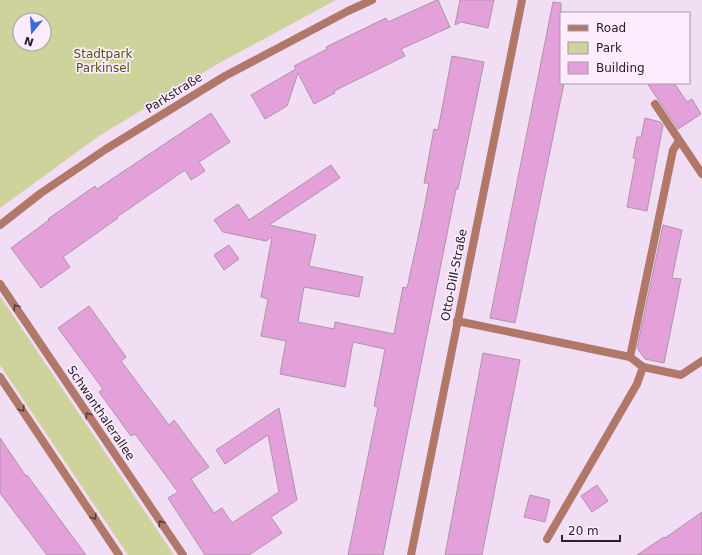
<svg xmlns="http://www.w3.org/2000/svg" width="702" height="555" viewBox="0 0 702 555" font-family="'DejaVu Sans',sans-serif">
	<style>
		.green { fill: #cdd39a; fill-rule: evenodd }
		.building { fill: #e4a0d8; stroke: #ad95a8 }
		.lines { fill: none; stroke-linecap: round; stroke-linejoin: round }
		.service { stroke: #b1786a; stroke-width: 8 }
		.minor { stroke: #b1786a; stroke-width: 8 }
		.oneway { stroke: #573f40 }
		.labels { text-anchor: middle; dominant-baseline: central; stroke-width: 3.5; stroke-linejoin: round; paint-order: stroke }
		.park-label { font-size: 12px; fill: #525617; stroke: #fcecfe }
		.street-label { font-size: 12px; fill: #272029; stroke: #fcecfe }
	</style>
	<rect width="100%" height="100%" fill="#f1ddf4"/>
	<!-- green -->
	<g class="green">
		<path d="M0 0H336L221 62 99 136 0 208ZM20 20H44V44H20Z"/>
		<path d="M0 296 174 555H128L0 365Z"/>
	</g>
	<!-- building -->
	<g class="building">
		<path d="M437 0H438L450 27 401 49 405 56 334 91 335 93 314 104 298 73 287 106 265 119 251 95 296 69 294 66 327 49 326 47 386 18 388 22Z"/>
		<path d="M460 0H494L488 28 461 22 455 25Z"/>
		<path d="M553 2 561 3V83H564L515 323 490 318Z"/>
		<path d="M452 56 484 62 458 189H456L383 555H348L378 407 374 406 385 349 353 342 345 387 280 374 286 341 261 336 268 299 261 297 272 237 266 241 223 232 214 220 238 204 249 220 331 165 340 178 269 225 316 235 309 266 363 277 359 297 304 287 298 322 334 329 335 322 394 334 403 287 407 288 421 224 429 183H424L434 129 438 130Z"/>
		<path d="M647 83H674L687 102 692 99 701 114 678 129Z"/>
		<path d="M211 113 230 142 199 162 205 171 191 180 185 170 117 217 118 218 63 257 70 267 41 288 11 248 49 220 48 219 95 186 97 189Z"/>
		<path d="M645 118 660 122 663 125 647 211 627 207 636 158H633L637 137H641Z"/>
		<path d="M663 225 682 230 672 278 681 279 664 363 645 359 637 348Z"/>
		<path d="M229 245 239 259 224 270 214 255Z"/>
		<path d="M89 306 126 357 121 361 169 425 174 420 209 467 191 479 214 513 222 508 232 523 279 492 268 435 225 464 216 450 279 408 297 500 271 517 282 533 249 555H205L168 498 178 492 135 434 131 436 99 392 103 389 58 328Z"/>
		<path d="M483 353 520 360 482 555H445Z"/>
		<path d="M0 438 26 476 27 475 86 555H47L0 493Z"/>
		<path d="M597 485 608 501 592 512 581 496Z"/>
		<path d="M530 495 550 500 545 522 524 517Z"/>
		<path d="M702 512V555H637L664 537 665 538Z"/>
	</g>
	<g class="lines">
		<!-- service -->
		<g class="service">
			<path d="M655 104 702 174"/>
			<path d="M679 141 673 150 630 357 643 367 681 375 702 361"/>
			<path d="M457 321 630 357"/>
			<path d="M547 539 637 384 643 367"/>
		</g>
		<!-- minor -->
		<g class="minor">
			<path d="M0 225 41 193 106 149 225 76 348 11 372 0"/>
			<path d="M0 284 183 555"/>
			<path d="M0 377 119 555"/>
			<path d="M411 555 522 0"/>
		</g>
	</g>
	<!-- one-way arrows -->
	<defs><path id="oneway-chevron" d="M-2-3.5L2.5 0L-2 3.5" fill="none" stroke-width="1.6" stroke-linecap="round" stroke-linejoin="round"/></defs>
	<g class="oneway">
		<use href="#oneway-chevron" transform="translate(16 307) rotate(-124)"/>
		<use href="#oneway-chevron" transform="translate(22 409) rotate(56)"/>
		<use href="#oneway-chevron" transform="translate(88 415) rotate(-124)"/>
		<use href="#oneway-chevron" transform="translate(94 517) rotate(56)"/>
		<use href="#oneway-chevron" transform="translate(161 523) rotate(-124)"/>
	</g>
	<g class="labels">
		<!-- park labels -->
		<g class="park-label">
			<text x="103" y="54">Stadtpark<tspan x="103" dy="14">Parkinsel</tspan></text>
		</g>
		<!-- street labels -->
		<g class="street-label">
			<text transform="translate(174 93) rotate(-32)">Parkstraße</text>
			<text transform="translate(454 275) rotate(-79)">Otto-Dill-Straße</text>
			<text transform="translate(101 413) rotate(56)">Schwanthalerallee</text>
		</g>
	</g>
	<!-- legend -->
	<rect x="560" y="12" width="130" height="72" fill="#fcecfe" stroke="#a79aa9"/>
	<rect x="568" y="25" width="20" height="6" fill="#b1786a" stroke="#a79aa9"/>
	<text x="596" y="32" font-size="12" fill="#272029">Road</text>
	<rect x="568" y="42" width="20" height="12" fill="#cdd39a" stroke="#a79aa9"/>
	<text x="596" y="52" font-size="12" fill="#272029">Park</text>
	<rect x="568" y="62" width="20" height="12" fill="#e4a0d8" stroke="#a79aa9"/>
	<text x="596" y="72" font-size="12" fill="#272029">Building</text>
	<!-- north arrow -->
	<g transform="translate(32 32) rotate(198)"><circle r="19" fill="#fcecfe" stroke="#a79aa9"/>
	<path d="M0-3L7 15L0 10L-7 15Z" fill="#386bdb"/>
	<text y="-6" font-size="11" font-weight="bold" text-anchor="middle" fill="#272029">N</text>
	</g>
	<!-- scale -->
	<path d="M562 535v6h58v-6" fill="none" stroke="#272029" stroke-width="2"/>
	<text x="568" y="535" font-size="12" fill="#272029" stroke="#fcecfe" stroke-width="3" paint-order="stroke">20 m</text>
</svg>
